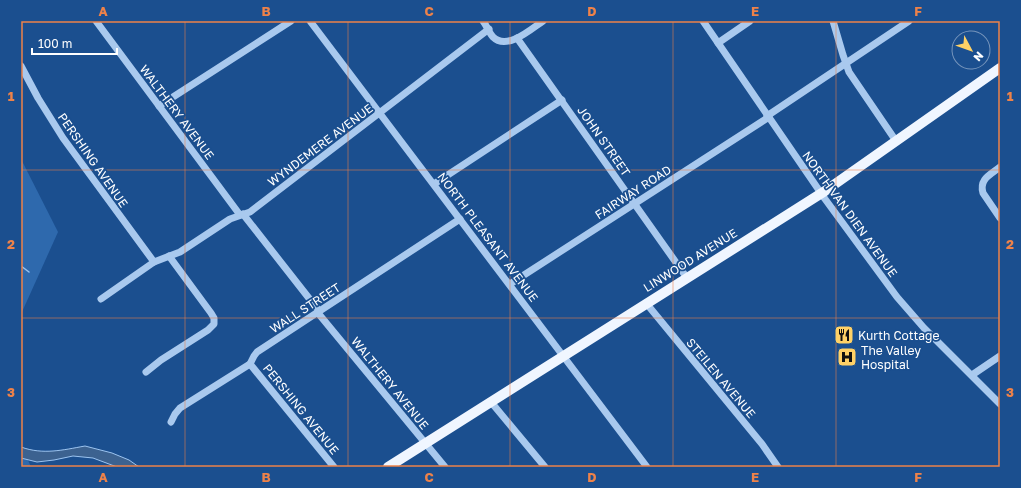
<svg xmlns="http://www.w3.org/2000/svg" width="1021" height="488" viewBox="0 0 1021 488" font-family="'Golos Text',sans-serif">
	<style>
		.green { fill: #2e69ad }
		.water { fill: #3c6290; stroke: #9cc4f0 }
		.lines { fill: none; stroke-linecap: round; stroke-linejoin: round }
		.stream { stroke: #9cc4f0; stroke-width: 1.5 }
		.minor { stroke: #a9c9ee; stroke-width: 7 }
		.major { stroke: #f0f6ff; stroke-width: 10 }
		.grid { fill: none; stroke: #ee8249; stroke-width: 1; stroke-opacity: 0.55 }
		.labels { text-anchor: middle; dominant-baseline: central; stroke-width: 3.5; stroke-linejoin: round; paint-order: stroke }
		.street-label { font-size: 12px; fill: #fff; stroke: #1b4f8f }
		.poi-label { font-size: 12px; fill: #fff; stroke: #1b4f8f; text-anchor: start }
		.neatline { fill: none; stroke: #ee8249; stroke-width: 1.5 }
		.grid-label { font-size: 13px; text-anchor: middle; font-weight: bold; fill: #ee8249 }
	</style>
	<rect width="100%" height="100%" fill="#1b4f8f"/>
	<!-- green -->
	<g class="green">
		<path d="M21 159 58 232 22 312H21Z"/>
		<path d="M21 444 31 467H21Z"/>
	</g>
	<!-- water -->
	<path class="water" d="M85 446 112 453 129 460 139 467H117L93 458 73 456 54 460 37 462 21 458V447C43 455 63 450 85 446Z"/>
	<g class="lines">
		<!-- stream -->
		<path class="stream" d="M21 266 29 272"/>
		<!-- minor -->
		<g class="minor">
			<path d="M96 21 240 215"/>
			<path d="M310 21 647 467"/>
			<path d="M483 21C487 26 489 33 493 37 507 51 531 29 543 21"/>
			<path d="M703 21 825 199 897 297 924 328 1000 404"/>
			<path d="M833 21 843 55 849 72 896 141"/>
			<path d="M517 38 687 278"/>
			<path d="M718 43 750 21"/>
			<path d="M21 66 38 98 63 138 154 262"/>
			<path d="M159 106 291 21"/>
			<path d="M767 116 909 21"/>
			<path d="M1000 167C990 175 979 179 983 193L1000 218"/>
			<path d="M434 184 562 100"/>
			<path d="M243 214 319 311"/>
			<path d="M510 284 769 117"/>
			<path d="M101 299 154 262 180 252 230 219 250 212 489 29"/>
			<path d="M646 303 762 444 778 467"/>
			<path d="M318 313 445 467"/>
			<path d="M250 364 334 467"/>
			<path d="M146 372 161 360 208 330 214 324V318L211 313 169 256"/>
			<path d="M972 375 1000 356"/>
			<path d="M491 402 545 467"/>
			<path d="M171 422 175 414 180 408 250 364 254 356 257 352 460 219"/>
		</g>
		<!-- major -->
		<path class="major" d="M388 467 825 191 1000 68"/>
	</g>
	<!-- grid -->
	<path class="grid" d="M185 21V467M348 21V467M510 21V467M673 21V467M836 21V467M21 170H1000M21 318H1000"/>
	<!-- icons -->
	<defs>
		<g id="restaurant-square" transform="scale(1)"><rect x="-9" y="-9" width="18" height="18" rx="4" fill="#ffd166" stroke="#1b4f8f"/><path d="M-5-6h1v4h1v-4h1v4h1v-4h1v5L-1.5 .5V6h-2V.5L-5-1ZM5-6V6H3V1.5H1.5Q1.5-4 5-6Z" fill="#111"/></g>
		<g id="hospital-square" transform="scale(1)"><rect x="-9" y="-9" width="18" height="18" rx="4" fill="#ffd166" stroke="#1b4f8f"/><path d="M-5-5h3v3.5h4V-5h3V5h-3V1.5h-4V5h-3Z" fill="#111"/></g>
	</defs>
	<g fill-rule="evenodd">
		<use href="#restaurant-square" x="844" y="335"/>
		<use href="#hospital-square" x="847" y="357"/>
	</g>
	<g class="labels">
		<!-- street labels -->
		<g class="street-label">
			<text transform="translate(177 112) rotate(53)">WALTHERY AVENUE</text>
			<text transform="translate(604 141) rotate(55)">JOHN STREET</text>
			<text transform="translate(320 145) rotate(-37)">WYNDEMERE AVENUE</text>
			<text transform="translate(93 160) rotate(55)">PERSHING AVENUE</text>
			<text transform="translate(633 192) rotate(-33)">FAIRWAY ROAD</text>
			<text transform="translate(850 214) rotate(54)">NORTH VAN DIEN AVENUE</text>
			<text transform="translate(488 237) rotate(53)">NORTH PLEASANT AVENUE</text>
			<text transform="translate(690 260) rotate(-32)">LINWOOD AVENUE</text>
			<text transform="translate(305 308) rotate(-33)">WALL STREET</text>
			<text transform="translate(721 378) rotate(50)">STEILEN AVENUE</text>
			<text transform="translate(390 383) rotate(51)">WALTHERY AVENUE</text>
			<text transform="translate(301 409) rotate(51)">PERSHING AVENUE</text>
		</g>
		<!-- poi labels -->
		<g class="poi-label">
			<text x="858" y="335">Kurth Cottage</text>
			<text x="861" y="350">The Valley<tspan x="861" dy="14">Hospital</tspan></text>
		</g>
	</g>
	<!-- border -->
	<rect width="1021" height="488" fill="none" stroke="#1b4f8f" stroke-width="44"/>
	<!-- north arrow -->
	<g transform="translate(971 50) rotate(131)"><circle r="19" fill="#1b4f8f" stroke="#7695bc"/>
	<path d="M0-3L7 15L0 10L-7 15Z" fill="#ffd166"/>
	<text y="-6" font-size="11" font-weight="bold" text-anchor="middle" fill="#ffffff">N</text>
	</g>
	<!-- scale -->
	<path d="M32 48v6h85v-6" fill="none" stroke="#ffffff" stroke-width="2"/>
	<text x="38" y="48" font-size="12" fill="#ffffff" stroke="#1b4f8f" stroke-width="3" paint-order="stroke">100 m</text>
	<rect x="22" y="22" width="977" height="444" class="neatline"/>
	<g class="grid-label">
		<text x="103" y="16">A</text>
		<text x="266" y="16">B</text>
		<text x="429" y="16">C</text>
		<text x="592" y="16">D</text>
		<text x="755" y="16">E</text>
		<text x="918" y="16">F</text>
		<text x="11" y="101">1</text>
		<text x="1010" y="101">1</text>
		<text x="11" y="249">2</text>
		<text x="1010" y="249">2</text>
		<text x="11" y="397">3</text>
		<text x="1010" y="397">3</text>
		<text x="103" y="482">A</text>
		<text x="266" y="482">B</text>
		<text x="429" y="482">C</text>
		<text x="592" y="482">D</text>
		<text x="755" y="482">E</text>
		<text x="918" y="482">F</text>
	</g>
</svg>
